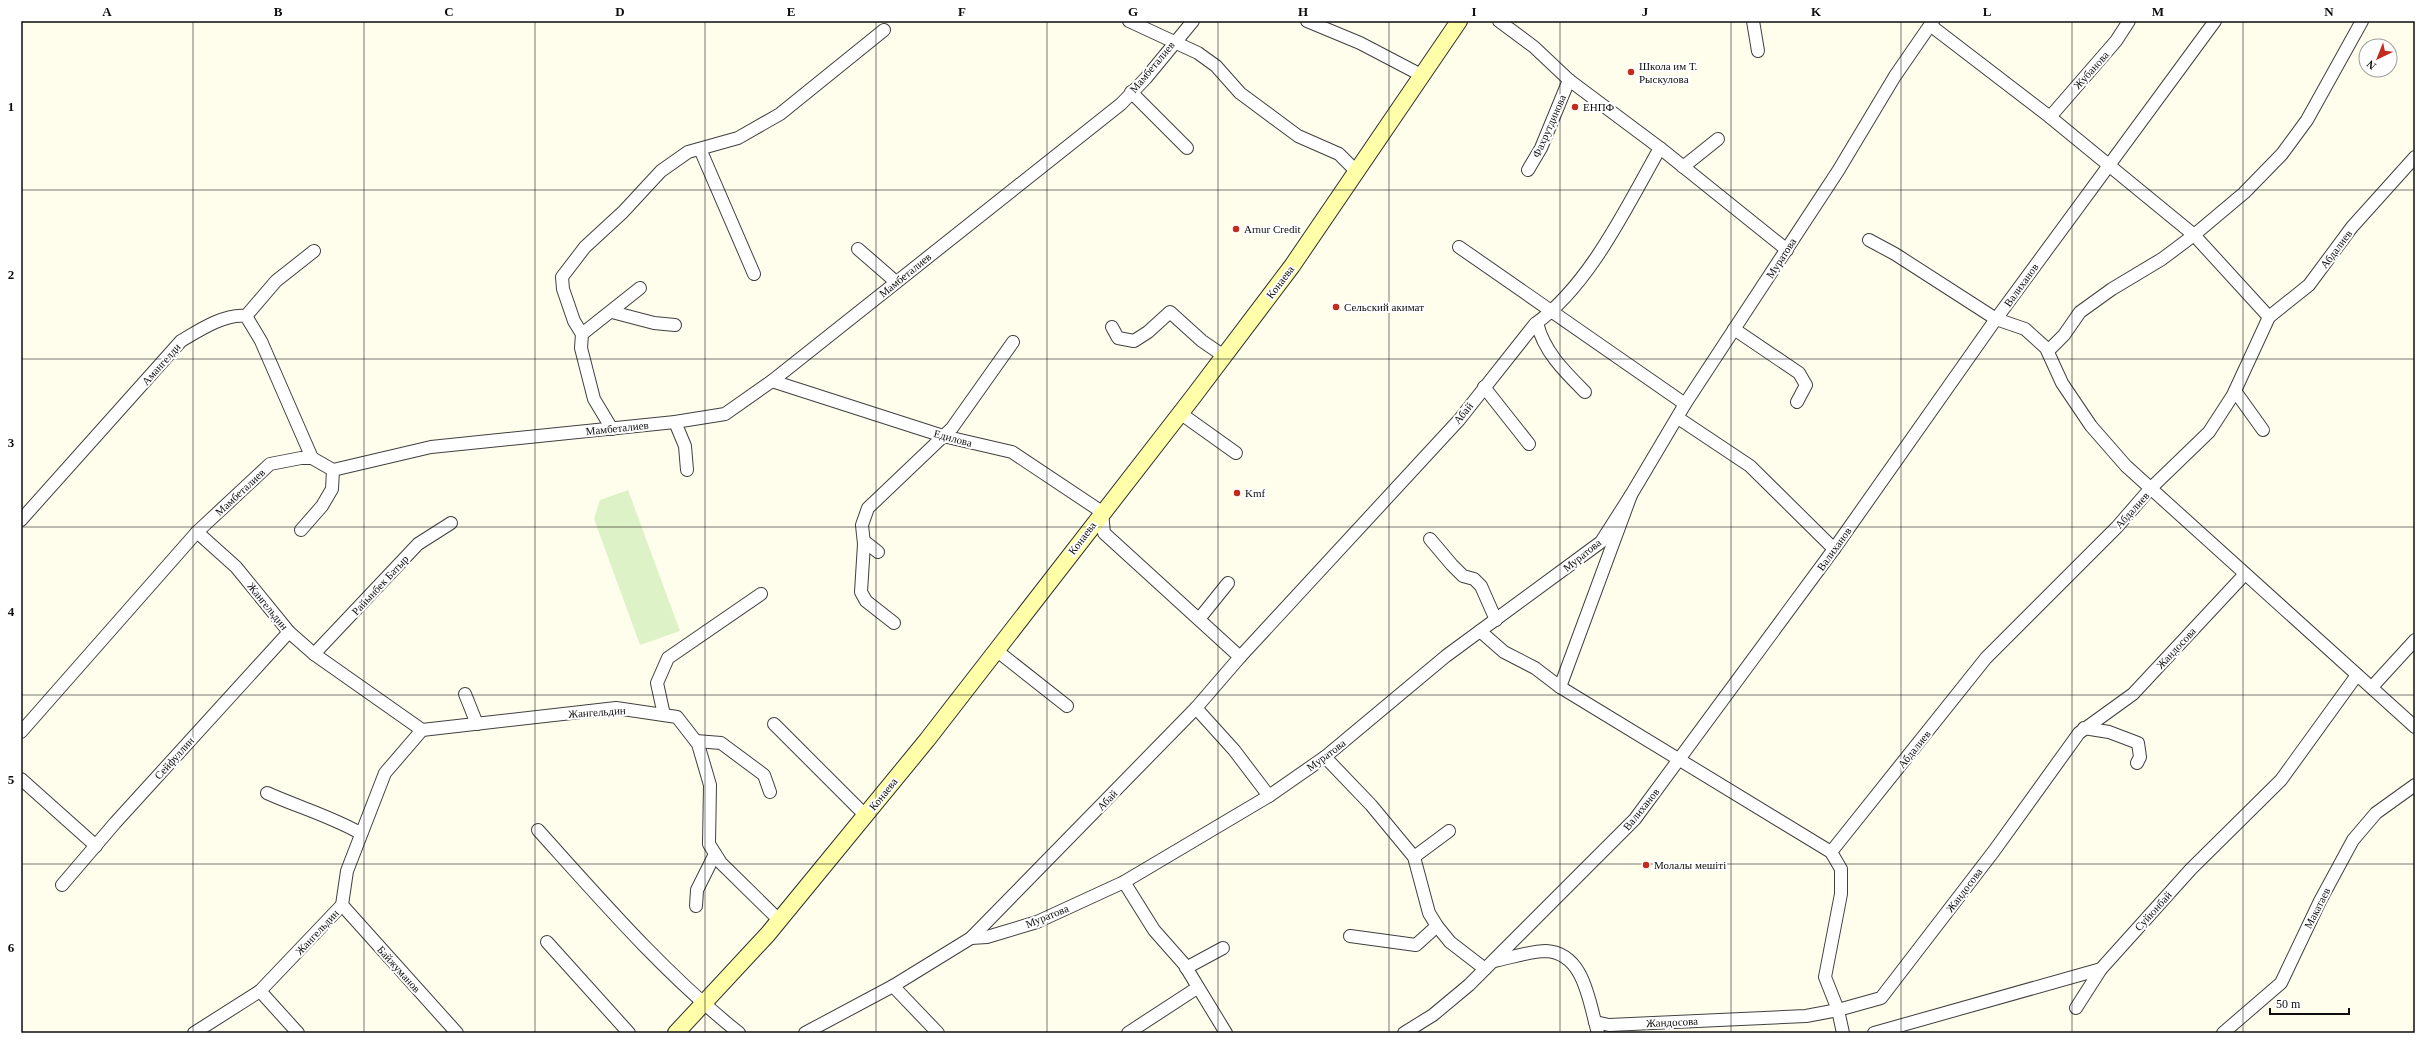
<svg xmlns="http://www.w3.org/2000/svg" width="2436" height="1054" viewBox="0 0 2436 1054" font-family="'Times New Roman',serif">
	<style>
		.pitch { fill: #def2c7 }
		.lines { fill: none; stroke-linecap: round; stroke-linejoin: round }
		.minor-casing { stroke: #404040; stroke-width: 14 }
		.secondary-casing { stroke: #2f2f2f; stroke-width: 18 }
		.minor { stroke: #fff; stroke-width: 12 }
		.secondary { stroke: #feffa8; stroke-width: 16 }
		.grid { fill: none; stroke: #0d0d0d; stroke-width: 1; stroke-opacity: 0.55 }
		.poi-dot { fill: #c42a1e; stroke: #fff; stroke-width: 1.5 }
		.labels { text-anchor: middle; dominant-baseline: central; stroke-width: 4; stroke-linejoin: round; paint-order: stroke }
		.poi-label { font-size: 11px; fill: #0d0d0d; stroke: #fff; text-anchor: start }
		.street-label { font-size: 11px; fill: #0d0d0d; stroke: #fff }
		.neatline { fill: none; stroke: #0d0d0d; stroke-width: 1.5 }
		.grid-label { font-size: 13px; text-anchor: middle; font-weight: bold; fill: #0d0d0d }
	</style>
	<rect width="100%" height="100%" fill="#fffeed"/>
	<!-- pitch -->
	<path class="pitch" d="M628 490 680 631 640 645 594 519 600 500Z"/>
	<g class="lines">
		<!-- minor casing -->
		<g class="minor-casing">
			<g id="minor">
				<path d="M1129 21 1198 53 1216 66 1240 93 1298 136 1339 154 1357 172"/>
				<path d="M1307 21 1360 43 1423 76"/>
				<path d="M1499 21 1534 47 1569 80 1660 148 1787 250"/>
				<path d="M1753 21 1758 51"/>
				<path d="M1930 25 2050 117 2194 235 2269 317"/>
				<path d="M1131 92 1187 148"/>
				<path d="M2050 117 2116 41 2129 21"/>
				<path d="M700 149 754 274"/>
				<path d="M1683 167 1718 139"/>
				<path d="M1528 170 1541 148 1569 80"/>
				<path d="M1869 240 1895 254 1996 319 2025 329 2046 348 2062 383 2091 426 2126 466 2415 727"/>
				<path d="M1459 247 1685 404"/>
				<path d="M858 249 896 282"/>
				<path d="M612 312 654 323 675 325"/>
				<path d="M246 316 276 281 314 251"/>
				<path d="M1537 323C1544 352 1565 372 1585 392"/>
				<path d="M1112 327 1118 338 1134 341 1148 332 1170 312 1202 341 1224 356"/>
				<path d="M1734 329 1799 373 1806 385 1797 402"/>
				<path d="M582 334 640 288"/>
				<path d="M2048 351 2064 335 2080 312 2112 289 2162 259 2194 235 2244 193 2282 154 2307 120 2362 21"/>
				<path d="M772 381 943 436 1012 452 1102 512 1104 533 1240 657"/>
				<path d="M1484 387 1529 444"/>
				<path d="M2235 391 2263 430"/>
				<path d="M1180 413 1236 453"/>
				<path d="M1678 418 1750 466 1834 549"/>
				<path d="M675 422 685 446 687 470"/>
				<path d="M612 429 594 399 581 348 582 334 574 321 563 289 562 277 585 247 623 212 661 171 688 152 738 138 780 114 884 30"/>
				<path d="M21 520 181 341C198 331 225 313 246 316L261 341 312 458"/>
				<path d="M301 530 322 506 332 489 333 470"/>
				<path d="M197 532 236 567 289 632 314 654 422 730 616 708 677 717 698 744 710 785 709 844 721 863 779 920"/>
				<path d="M1430 539 1452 565 1463 576 1474 579 1481 586 1496 620"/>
				<path d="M864 541 878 552"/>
				<path d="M1199 619 1228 583"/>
				<path d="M894 623 866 601 861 592 864 544 862 525 868 508 952 428 1013 342"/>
				<path d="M1480 631 1504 652 1535 668 1560 687 1831 852 1841 869V894L1825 977 1838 1010 1843 1033"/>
				<path d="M996 650 1067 706"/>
				<path d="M314 654 418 544 451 523"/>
				<path d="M1560 687 1631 495 1685 404 1838 171 1895 76 1933 21"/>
				<path d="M2372 687 2415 640"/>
				<path d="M465 694 477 724"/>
				<path d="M1196 708 1234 750 1269 796"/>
				<path d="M664 715 657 683 668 658 761 594"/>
				<path d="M774 724 865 815"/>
				<path d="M2084 728 2109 732 2138 743 2140 757 2137 763"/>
				<path d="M21 732 197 532 270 464 301 458H312L333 470 431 447 675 422 725 414 772 381 1121 104 1146 78 1193 21"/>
				<path d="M696 741 721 743 764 775 770 792"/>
				<path d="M1325 757 1371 805 1414 857 1429 913 1437 926 1450 942 1485 969"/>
				<path d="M21 779 96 846"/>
				<path d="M267 793C298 807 330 816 360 833"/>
				<path d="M538 830C602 901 664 973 739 1033"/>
				<path d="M1831 852 1986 658 2117 527 2150 489 2209 432 2233 395 2269 317 2309 285 2352 227 2415 157"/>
				<path d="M1414 857 1449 831"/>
				<path d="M1124 882 1154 930 1184 964 1226 1033"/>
				<path d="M62 885 115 823 289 632"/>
				<path d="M342 905 457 1033"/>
				<path d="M696 906 697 890 715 854"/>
				<path d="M1350 936 1416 945 1437 926"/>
				<path d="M971 938 987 937 1037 922 1124 882 1269 796 1325 757 1446 656 1601 542 1631 495"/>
				<path d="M547 942 629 1033"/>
				<path d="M1494 961C1510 958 1530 951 1546 951 1585 953 1589 1003 1598 1033"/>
				<path d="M1186 968 1223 948"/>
				<path d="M893 986 938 1033"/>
				<path d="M260 991 298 1033"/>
				<path d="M2076 1008 2101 969"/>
				<path d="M1595 1022 1609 1025 1806 1016 1838 1010 1881 998 1994 851 2079 733 2133 694 2245 574"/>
				<path d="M194 1033 260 991 342 905 347 871 385 773 422 730"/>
				<path d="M805 1033 893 986 971 938 1196 708 1240 657 1459 420 1535 324C1590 285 1627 206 1660 148"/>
				<path d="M1128 1033 1197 988"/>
				<path d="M1404 1033 1433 1015 1469 985 1635 819 1834 549 1996 319 2215 21"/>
				<path d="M1874 1033 2101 969 2191 869 2281 780 2357 675"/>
				<path d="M2223 1033 2281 983 2320 901 2353 840 2376 813 2415 785"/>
			</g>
		</g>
		<!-- secondary casing -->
		<g class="secondary-casing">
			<path id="secondary" d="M676 1033 768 934 927 740 1193 397 1292 266 1459 21"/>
		</g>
		<!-- minor -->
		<use href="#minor" class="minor"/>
		<!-- secondary -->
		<use href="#secondary" class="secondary"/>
	</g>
	<!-- grid -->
	<path class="grid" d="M193 21V1033M364 21V1033M535 21V1033M705 21V1033M876 21V1033M1047 21V1033M1218 21V1033M1389 21V1033M1560 21V1033M1731 21V1033M1901 21V1033M2072 21V1033M2243 21V1033M21 190H2415M21 359H2415M21 527H2415M21 695H2415M21 864H2415"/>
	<!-- markers -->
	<g class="poi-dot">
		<circle cx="1631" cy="72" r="4"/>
		<circle cx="1575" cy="107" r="4"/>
		<circle cx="1236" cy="229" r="4"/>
		<circle cx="1336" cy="307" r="4"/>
		<circle cx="1237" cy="493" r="4"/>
		<circle cx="1646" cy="865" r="4"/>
	</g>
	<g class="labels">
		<!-- poi labels -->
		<g class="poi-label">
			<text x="1639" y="66">Школа им Т.<tspan x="1639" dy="13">Рыскулова</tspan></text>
			<text x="1583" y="107">ЕНПФ</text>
			<text x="1244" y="229">Arnur Credit</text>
			<text x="1344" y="307">Сельский акимат</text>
			<text x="1245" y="493">Kmf</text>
			<text x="1654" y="865">Молалы мешіті</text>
		</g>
		<!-- street labels -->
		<g class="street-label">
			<text transform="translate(1152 67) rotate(-50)">Мамбеталиев</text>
			<text transform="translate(2091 70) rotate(-48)">Жубанова</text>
			<text transform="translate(1549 126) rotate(-66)">Фахрутдинова</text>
			<text transform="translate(2336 249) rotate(-53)">Абдалиев</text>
			<text transform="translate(1781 258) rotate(-57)">Муратова</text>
			<text transform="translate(905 275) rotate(-39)">Мамбеталиев</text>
			<text transform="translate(1280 282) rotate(-53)">Конаева</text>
			<text transform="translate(2021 285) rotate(-54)">Валиханов</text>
			<text transform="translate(161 364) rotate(-48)">Амангелди</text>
			<text transform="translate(1463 413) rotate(-51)">Абай</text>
			<text transform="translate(617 428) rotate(-6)">Мамбеталиев</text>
			<text transform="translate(953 438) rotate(15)">Едилова</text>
			<text transform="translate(240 492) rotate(-43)">Мамбеталиев</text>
			<text transform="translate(2132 510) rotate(-48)">Абдалиев</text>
			<text transform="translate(1082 538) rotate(-53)">Конаева</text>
			<text transform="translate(1834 549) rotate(-54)">Валиханов</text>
			<text transform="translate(1582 555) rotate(-39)">Муратова</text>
			<text transform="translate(380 585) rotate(-47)">Райынбек Батыр</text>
			<text transform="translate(268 606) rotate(51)">Жангельдин</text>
			<text transform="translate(2176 648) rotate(-47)">Жандосова</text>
			<text transform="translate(597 712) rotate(-4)">Жангельдин</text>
			<text transform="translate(1914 749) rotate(-51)">Абдалиев</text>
			<text transform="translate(1326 755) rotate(-37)">Муратова</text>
			<text transform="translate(174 758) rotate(-48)">Сейфуллин</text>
			<text transform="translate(883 794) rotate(-51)">Конаева</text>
			<text transform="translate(1107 800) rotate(-46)">Абай</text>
			<text transform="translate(1641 809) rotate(-51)">Валиханов</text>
			<text transform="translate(1964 890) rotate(-53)">Жандосова</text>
			<text transform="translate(2317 908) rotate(-63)">Макатаев</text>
			<text transform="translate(2153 911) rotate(-48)">Суйюнбай</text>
			<text transform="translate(1047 916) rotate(-22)">Муратова</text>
			<text transform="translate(317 932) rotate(-47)">Жангельдин</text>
			<text transform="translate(399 969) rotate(48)">Байжуманов</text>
			<text transform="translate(1672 1022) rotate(-3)">Жандосова</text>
		</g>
	</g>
	<!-- border -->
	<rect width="2436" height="1054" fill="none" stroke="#ffffff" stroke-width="44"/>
	<!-- north arrow -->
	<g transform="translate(2378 58) rotate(223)"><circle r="19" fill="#ffffff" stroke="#9e9e9e"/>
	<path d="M0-3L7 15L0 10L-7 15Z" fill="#c42a1e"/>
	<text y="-6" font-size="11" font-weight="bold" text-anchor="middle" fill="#0d0d0d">N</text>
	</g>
	<!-- scale -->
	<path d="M2270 1008v6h79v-6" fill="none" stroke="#0d0d0d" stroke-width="2"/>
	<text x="2276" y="1008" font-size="12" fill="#0d0d0d" stroke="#ffffff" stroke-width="3" paint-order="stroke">50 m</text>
	<rect x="22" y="22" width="2392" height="1010" class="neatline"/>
	<g class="grid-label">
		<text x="107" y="16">A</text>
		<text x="278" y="16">B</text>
		<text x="449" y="16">C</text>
		<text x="620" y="16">D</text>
		<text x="791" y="16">E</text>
		<text x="962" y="16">F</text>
		<text x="1133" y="16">G</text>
		<text x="1303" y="16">H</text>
		<text x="1474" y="16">I</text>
		<text x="1645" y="16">J</text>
		<text x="1816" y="16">K</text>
		<text x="1987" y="16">L</text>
		<text x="2158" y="16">M</text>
		<text x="2329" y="16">N</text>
		<text x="11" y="111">1</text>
		<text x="11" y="279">2</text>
		<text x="11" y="447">3</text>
		<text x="11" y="616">4</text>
		<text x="11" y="784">5</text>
		<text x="11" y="952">6</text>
	</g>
</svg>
